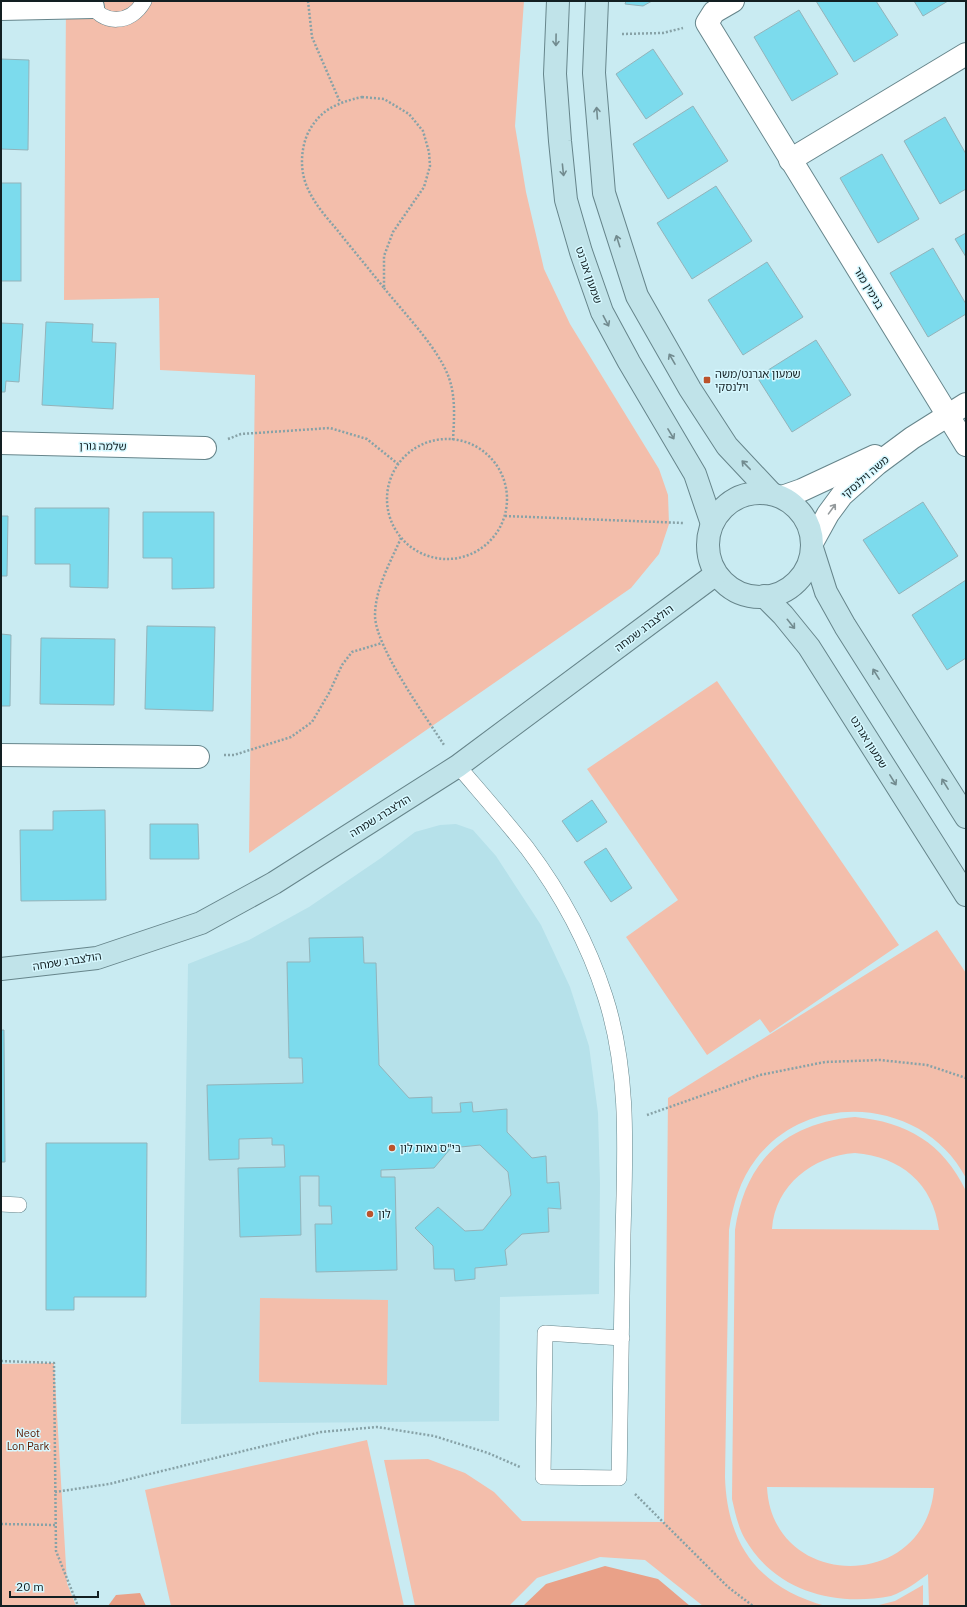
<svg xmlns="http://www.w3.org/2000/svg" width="967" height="1607" viewBox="0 0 967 1607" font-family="'IBM Plex Sans','Noto Sans Hebrew',sans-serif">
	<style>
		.built { fill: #b6e1ea }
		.green { fill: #f3beab; fill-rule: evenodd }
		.forest { fill: #e9a188 }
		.building { fill: #7cdbed; stroke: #93b3ba }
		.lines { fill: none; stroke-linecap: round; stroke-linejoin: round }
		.lane-casing { stroke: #66858b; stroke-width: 16 }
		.street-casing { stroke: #66858b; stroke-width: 24 }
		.secondary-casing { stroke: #66858b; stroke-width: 24 }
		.path { stroke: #87a2a7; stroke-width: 2.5; stroke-dasharray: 2 2; stroke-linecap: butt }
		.lane { stroke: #fff; stroke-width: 15 }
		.street { stroke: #fff; stroke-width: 22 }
		.secondary { stroke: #c0e3e9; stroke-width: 22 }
		.oneway { stroke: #728b8f }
		.oneway2 { stroke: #949a9c }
		.poi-dot { fill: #bb532c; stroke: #d6f8ff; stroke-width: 1.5 }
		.labels { text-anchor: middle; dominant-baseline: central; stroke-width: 3; stroke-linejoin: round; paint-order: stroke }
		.street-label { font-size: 11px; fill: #121f22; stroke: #d6f8ff }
		.poi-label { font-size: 11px; fill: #121f22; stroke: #d6f8ff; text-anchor: start }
		.park-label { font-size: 11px; fill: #591a00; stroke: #d6f8ff }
	</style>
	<rect width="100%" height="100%" fill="#c9ebf2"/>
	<!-- built -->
	<path class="built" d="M456 824 473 830 496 856 541 925 570 987 589 1046 598 1113 600 1183 599 1294 500 1297 499 1421 181 1424 188 964 249 940 309 907 381 858 415 832 440 825Z"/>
	<!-- green -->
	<g class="green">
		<path d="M66 1H524L515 126 526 192 544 269 570 324 659 469 668 495 669 524 659 554 631 588 249 853 255 375 160 370 159 298 64 300Z"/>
		<path d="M717 681 899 945 770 1033 760 1019 707 1055 626 937 678 900 587 769Z"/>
		<path d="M937 930 966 973V1178C925 1099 810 1088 756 1159 740 1180 733 1204 729 1230L725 1477C727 1546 760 1588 826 1606H703L645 1560 600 1557 537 1578 509 1606H415L384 1460 428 1459 465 1473 494 1492 522 1521 664 1522 668 1098Z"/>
		<path d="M855 1117C907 1122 943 1143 966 1191V1606H929L928 1574C917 1582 905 1591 891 1596 834 1607 775 1591 745 1539 738 1527 735 1512 732 1499L735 1230C745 1161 785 1123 855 1117ZM855 1153C901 1157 933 1183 939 1230L772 1229C775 1185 813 1156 855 1153ZM767 1487 934 1488C926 1593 772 1591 767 1487Z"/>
		<path d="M260 1298 388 1300 387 1385 259 1382Z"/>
		<path d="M54 1363 67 1583 76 1606H1V1364Z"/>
		<path d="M367 1440 404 1606H171L145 1490Z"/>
		<path d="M923 1585V1606H875L895 1601Z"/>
	</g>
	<!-- forest -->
	<g class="forest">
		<path d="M605 1566 658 1579 690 1606H523L546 1584Z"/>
		<path d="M140 1593 146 1606H108L116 1595Z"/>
	</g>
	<!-- building -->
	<g class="building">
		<path d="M626 1H652L643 6 625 4Z"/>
		<path d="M816 1H876L898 35 854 62Z"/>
		<path d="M914 1H948L923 16Z"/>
		<path d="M799 10 838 74 792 101 754 37Z"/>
		<path d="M653 49 683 94 646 119 616 74Z"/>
		<path d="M1 59 29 60 28 150 1 149Z"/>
		<path d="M693 106 728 161 668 199 633 144Z"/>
		<path d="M945 117 966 154V189L940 204 904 141Z"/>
		<path d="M882 154 919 219 878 243 840 178Z"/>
		<rect x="1" y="183" width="20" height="98"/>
		<path d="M716 186 752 241 692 279 657 223Z"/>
		<path d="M966 233V257L955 239Z"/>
		<path d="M933 248 966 304V314L928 337 890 273Z"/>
		<path d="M767 262 803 317 743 355 708 300Z"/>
		<path d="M46 322 93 324 92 342 116 343 113 409 42 405Z"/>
		<path d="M1 323 23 324 19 382 6 381 5 392H1Z"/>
		<path d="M816 340 851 395 792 432 757 377Z"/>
		<path d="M923 502 958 556 899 594 863 540Z"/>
		<path d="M35 508H109L108 588 70 587V564H35Z"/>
		<path d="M143 512H214V588L172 589V558H143Z"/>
		<path d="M1 516H8L7 576H1Z"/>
		<path d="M966 580V658L947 670 912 615Z"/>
		<path d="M147 626 215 627 213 711 145 709Z"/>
		<path d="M1 634 11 635 10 706H1Z"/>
		<path d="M41 638 115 639 114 705 40 704Z"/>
		<path d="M592 800 607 822 577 842 562 821Z"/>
		<path d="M105 810 106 900 21 901 20 830H53V811Z"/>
		<path d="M150 824H198L199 859H150Z"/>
		<path d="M606 848 632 888 611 902 584 862Z"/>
		<path d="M363 937 364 963H376L379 1065 409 1098 432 1097V1113L461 1112 460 1103 472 1102 473 1112 507 1109V1132L532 1158 546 1156 547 1183 559 1182 561 1209 548 1208 549 1232 522 1234 505 1250 507 1265 475 1268V1279L455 1281 454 1269H434L433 1246 415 1228 438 1207 465 1231 483 1230 511 1195 508 1172 480 1145 451 1148 434 1168 381 1170V1177H395L397 1270 316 1272 315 1224H332L331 1206H319V1176H300L301 1235 240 1237 238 1168 285 1167 284 1145H272V1138L239 1139V1159L209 1160 207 1085 303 1083 302 1058H289L287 962H310L309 938Z"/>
		<path d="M1 1030H4L5 1162H1Z"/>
		<path d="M46 1143H147L146 1297H74V1310H46Z"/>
	</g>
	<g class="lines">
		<!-- lane casing -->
		<g class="lane-casing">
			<g id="lane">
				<path d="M89 1C102 26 131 25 144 1"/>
				<path d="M458 766C481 793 505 820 527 848 560 892 588 943 605 996 630 1073 625 1154 623 1234 622 1316 621 1397 619 1478L543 1477 545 1333 622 1338"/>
				<path d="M1 1204 19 1205"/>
			</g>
		</g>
		<!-- street casing -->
		<g class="street-casing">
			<g id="street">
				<path d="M733 1 714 12 707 23 966 445"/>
				<path d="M1 9 93 7"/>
				<path d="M790 160 966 54"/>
				<path d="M1 443 205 448"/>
				<path d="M782 497 802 490 875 456"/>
				<path d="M812 543 828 514 842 495 877 464 912 438 966 404"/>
				<path d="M1 755 198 757"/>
			</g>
		</g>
		<!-- secondary casing -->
		<g class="secondary-casing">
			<g id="secondary">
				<path d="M558 1 555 74 560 141 566 200 581 252 602 312 629 362 695 474 712 524"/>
				<path d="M597 1 594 73 604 193 637 296 690 389 727 446 772 494"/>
				<circle cx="760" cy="545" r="52"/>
				<path d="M812 548 826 592 845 626 966 817"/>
				<path d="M764 596 783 615 809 647 966 895"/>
				<path d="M1 969 97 958 201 923 274 883 458 766 716 574"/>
			</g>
		</g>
		<!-- path -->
		<g class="path">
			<path d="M308 1 312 37 340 102"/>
			<path d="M622 34 663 33 683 28"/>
			<path d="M362 97 384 99 409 114 423 131 429 152 430 166 424 187 393 232 384 256V288C369 269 353 250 338 231 328 219 316 206 309 191 300 174 300 153 307 135 319 110 336 103 362 97Z"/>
			<path d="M384 288C404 313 439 349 449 378 456 398 454 420 453 440"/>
			<path d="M228 439 241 434 330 428 367 439 398 464"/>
			<circle cx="447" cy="499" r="60"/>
			<path d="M505 516 684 523"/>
			<path d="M401 538C390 563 375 589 375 616 376 648 426 717 444 745"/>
			<path d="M224 755H234L291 737 312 722 329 693 342 665 352 652 382 643"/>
			<path d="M647 1115 760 1075 825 1062 880 1060 927 1065 966 1078"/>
			<path d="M1 1361 54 1363 56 1551 78 1606"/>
			<path d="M55 1492 109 1484 321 1432 377 1427 434 1436 488 1453 520 1467"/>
			<path d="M635 1494 728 1587 753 1606"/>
			<path d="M1 1524 55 1525"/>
		</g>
		<!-- lane -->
		<use href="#lane" class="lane"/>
		<!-- street -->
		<use href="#street" class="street"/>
		<!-- secondary -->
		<use href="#secondary" class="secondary"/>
	</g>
	<!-- one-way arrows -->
	<defs><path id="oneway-shaft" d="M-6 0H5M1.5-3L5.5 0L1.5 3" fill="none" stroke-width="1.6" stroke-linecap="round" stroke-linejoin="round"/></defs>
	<g class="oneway">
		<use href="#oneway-shaft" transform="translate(556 40) rotate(91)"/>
		<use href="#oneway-shaft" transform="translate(597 113) rotate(-94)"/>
		<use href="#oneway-shaft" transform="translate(563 170) rotate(84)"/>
		<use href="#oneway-shaft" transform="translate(618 241) rotate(-108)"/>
		<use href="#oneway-shaft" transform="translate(606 321) rotate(62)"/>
		<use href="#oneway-shaft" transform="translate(672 359) rotate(-120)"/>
		<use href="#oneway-shaft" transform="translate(671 434) rotate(59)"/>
		<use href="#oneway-shaft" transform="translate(746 465) rotate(-134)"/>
		<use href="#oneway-shaft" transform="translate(791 624) rotate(51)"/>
		<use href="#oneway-shaft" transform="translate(876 674) rotate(-122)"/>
		<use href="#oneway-shaft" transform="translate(893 780) rotate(58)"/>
		<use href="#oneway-shaft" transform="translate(945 784) rotate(-122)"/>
	</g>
	<use class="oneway2" href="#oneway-shaft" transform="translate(832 509) rotate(-54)"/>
	<!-- markers -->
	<g class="poi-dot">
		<rect x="703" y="376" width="8" height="8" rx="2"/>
		<circle cx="392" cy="1148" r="4"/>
		<circle cx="370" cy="1214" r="4"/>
	</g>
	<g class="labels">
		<!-- street labels -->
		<g class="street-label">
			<text transform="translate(589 275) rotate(71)">שמעון אגרנט</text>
			<text transform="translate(869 288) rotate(59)">בנימין מזר</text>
			<text transform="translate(103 446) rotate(1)">שלמה גורן</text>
			<text transform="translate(865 477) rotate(-41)">משה וילנסקי</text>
			<text transform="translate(644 628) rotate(-37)">הולצברג שמחה</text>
			<text transform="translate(869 742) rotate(58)">שמעון אגרנט</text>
			<text transform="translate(380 816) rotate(-32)">הולצברג שמחה</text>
			<text transform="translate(67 961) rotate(-9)">הולצברג שמחה</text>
		</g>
		<!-- poi labels -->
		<g class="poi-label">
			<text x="715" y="374">שמעון אגרנט/משה<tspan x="715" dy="13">וילנסקי</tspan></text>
			<text x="400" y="1148">בי"ס נאות לון</text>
			<text x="378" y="1214">לון</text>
		</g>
		<!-- park labels -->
		<g class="park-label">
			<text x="28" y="1433">Neot<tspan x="28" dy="13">Lon Park</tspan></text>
		</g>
	</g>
	<!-- border -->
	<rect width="967" height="1607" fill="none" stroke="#121f22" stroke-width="4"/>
	<!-- scale -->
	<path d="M10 1591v6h88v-6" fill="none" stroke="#121f22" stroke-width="2"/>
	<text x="16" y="1591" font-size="12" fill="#121f22" stroke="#d6f8ff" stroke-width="3" paint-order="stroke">20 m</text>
</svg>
